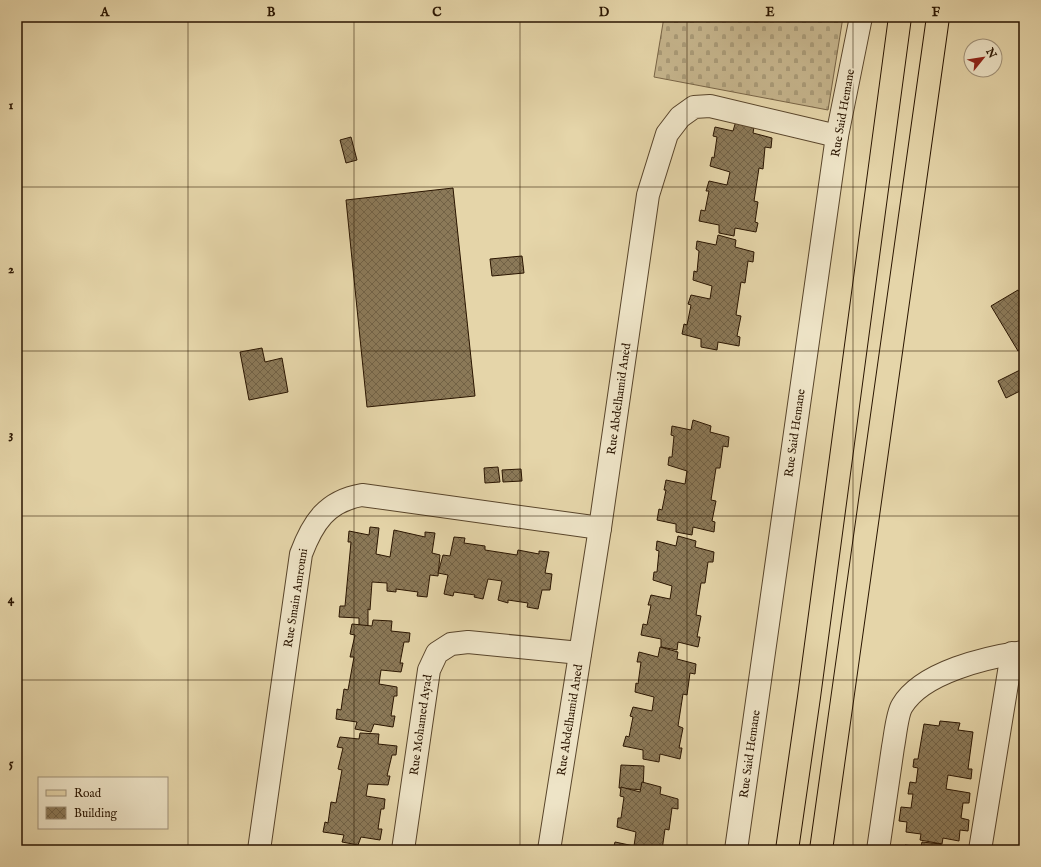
<svg xmlns="http://www.w3.org/2000/svg" width="1041" height="867" viewBox="0 0 1041 867" font-family="'IM FELL English',serif">
	<style>
		.cemetery { fill: url(#cemetery-stones); stroke: #786446 }
		.building { fill: url(#building-cross-hatch); stroke: #2a1501 }
		.lines { fill: none; stroke-linecap: round; stroke-linejoin: round }
		.minor-casing { stroke: #59452b; stroke-width: 24 }
		.major-casing { stroke: #2a1501; stroke-width: 24 }
		.minor { stroke: #eee4c7; stroke-width: 22 }
		.major { stroke: #e5d5a9; stroke-width: 22 }
		.grid { fill: none; stroke: #2a1501; stroke-width: 1; stroke-opacity: 0.55 }
		.labels { text-anchor: middle; dominant-baseline: central; stroke-width: 3.5; stroke-linejoin: round; paint-order: stroke }
		.street-label { font-size: 12px; fill: #2a1501; stroke: #eee4c7 }
		.neatline { fill: none; stroke: #2a1501; stroke-width: 1.5 }
		.grid-label { font-size: 13px; text-anchor: middle; font-weight: bold; fill: #2a1501 }
	</style>
	<defs>
		<pattern id="cemetery-stones" width="16" height="16" patternUnits="userSpaceOnUse"><rect width="16" height="16" fill="#c5b48c"/><path d="M2 7V4a2 2 0 0 1 4 0v3zM10 15v-3a2 2 0 0 1 4 0v3z" fill="#a99a77"/></pattern>
		<pattern id="building-cross-hatch" width="8" height="8" patternUnits="userSpaceOnUse"><rect width="8" height="8" fill="#8b7958"/><path d="M0 0l8 8M0 8l8-8" fill="none" stroke="#726246"/></pattern>
	</defs>
	<rect width="100%" height="100%" fill="#e5d5a9"/>
	<filter id="stains"><feTurbulence type="fractalNoise" baseFrequency=".005" numOctaves="4"/><feColorMatrix values="0 0 0 0 .2 0 0 0 0 .09 0 0 0 0 .02 0 0 0 .5 -.17"/></filter>
	<radialGradient id="worn" r=".72"><stop offset=".6" stop-color="#630" stop-opacity="0"/><stop offset="1" stop-color="#630" stop-opacity=".3"/></radialGradient>
	<!-- cemetery -->
	<path class="cemetery" d="M664 17H843L828 110 654 77Z"/>
	<!-- building -->
	<g class="building">
		<path d="M736 121 754 127 753 133 772 138 771 148 765 147 763 169 759 168 754 201 758 202 755 222 758 223 756 232 735 228 734 236 719 233V225L699 221 701 210 705 211 709 191H706L709 181 727 185 730 172 710 166 712 157 714 158 717 137 713 136 715 127 733 131Z"/>
		<path d="M351 137 357 160 346 163 340 140Z"/>
		<path d="M453 188 475 396 367 407 346 200Z"/>
		<path d="M718 235 736 240 735 247 754 252 753 262 748 261 745 283 741 282 736 315 741 316 737 336 740 337 739 346 718 342 717 350 701 347V339L682 334 684 324 687 325 691 305 688 304 691 295 710 299 712 286 693 280 694 271 697 272 699 251 696 249 697 241 716 245Z"/>
		<path d="M522 256 524 273 492 276 490 259Z"/>
		<path d="M1018 290 1024 300V348L1018 351 991 306Z"/>
		<path d="M262 348 265 362 282 358 288 392 249 400 240 352Z"/>
		<path d="M1020 370 1024 378V389L1006 398 998 381Z"/>
		<path d="M693 420 711 426 710 432 729 437 728 447 723 446 720 468H716L711 500 716 501 712 521 715 522 714 532 693 527 692 535 676 532V524L657 520 659 509 662 510 666 490H664L666 480 685 484 687 471 668 465 669 457H672L674 436 671 435 672 426 691 430Z"/>
		<path d="M498 467 500 482 485 483 484 468Z"/>
		<path d="M521 469 522 481 503 482 502 470Z"/>
		<path d="M370 527 379 528 376 554 390 557 394 530 425 537V532L435 533 432 553 440 555 438 576 430 575 427 597 417 596 418 592 396 589V592L387 591V583L372 582 370 610 368 609V629L359 628V618L339 617 340 606H345L351 542H348L349 531 369 535Z"/>
		<path d="M678 536 696 541 695 547 714 552 713 562H708L705 583H701L696 615 701 616 697 637H700L698 647 678 642 677 650 661 647V639L641 635 643 624 647 625 651 605H648L651 595 670 599 672 586 653 580 654 572H657L659 551 656 550 657 541 676 546Z"/>
		<path d="M454 537 465 538 464 543 485 546V550L517 555 518 550 539 554V551L549 552 545 573 552 574 550 590H542L538 609 527 607 528 603 508 600V603L498 600 502 581 488 579 483 599 474 597 475 595 454 592 453 596 444 594 448 575 438 573 443 555 450 556Z"/>
		<path d="M373 620 392 621 391 631 410 633 409 642H404L400 663H403L401 672 381 670 379 684 397 687V696H394L391 716H395L393 727 374 724 371 732 355 729 357 722 336 719 337 709 341 710 344 689 348 690 354 657H350L355 635 350 634 352 624 372 626Z"/>
		<path d="M660 647 678 652 677 659 696 664 695 674 690 673 687 695 683 694 678 726 683 728 679 748H682L680 759 660 754 659 762 643 759V750L623 746 626 736 629 737 633 717 630 716 633 707 652 711 654 697 635 692 636 683 638 684 641 662H637L639 652 658 657Z"/>
		<path d="M940 721 960 723 958 730 973 732 968 769H972L971 779 948 775 946 789 970 793 969 803H963L961 818 969 820 968 831 960 830 959 841 943 838 942 844 920 840 921 834 906 832 907 822 899 821 901 807 911 808 913 794H908L910 782 916 783 918 768 913 767 914 759H918L924 724 939 726Z"/>
		<path d="M360 733 379 734 378 744 397 746 396 755H392L387 776H390L388 785 368 784 366 796 385 799 384 809H381L378 829H382L380 840 361 837 358 845 342 842 344 835 323 832 325 822 328 823 331 802 336 803 342 770 338 769 343 748 337 747 340 737 359 739Z"/>
		<path d="M621 765 644 766 643 790 619 788Z"/>
		<path d="M642 782 661 787 660 794 678 799V809L672 808 669 830 665 829 662 850H613L615 842 634 846 636 832 617 827 618 818H621L624 797 620 796 621 787 640 792Z"/>
		<path d="M922 842 941 844V850H905V845L921 847Z"/>
	</g>
	<g class="lines">
		<!-- minor casing -->
		<g class="minor-casing">
			<g id="minor">
				<path d="M259 850 301 554C313 522 327 501 362 495L600 528"/>
				<path d="M403 850 429 670 437 653 451 644 468 642 580 653"/>
				<path d="M549 850 600 528 648 195 667 134 680 117 694 107 710 106 837 136"/>
				<path d="M736 850 837 136 861 17"/>
				<path d="M878 850C883 816 888 782 893 747 895 737 897 714 902 706 922 672 987 657 1024 652"/>
				<path d="M980 850 1012 653"/>
			</g>
		</g>
		<!-- major casing -->
		<g class="major-casing">
			<g id="major">
				<path d="M787 850 809 697 900 17"/>
				<path d="M821 850 938 17"/>
			</g>
		</g>
		<!-- minor -->
		<use href="#minor" class="minor"/>
		<!-- major -->
		<use href="#major" class="major"/>
	</g>
	<!-- grid -->
	<path class="grid" d="M188 17V850M354 17V850M520 17V850M687 17V850M853 17V850M17 187H1024M17 351H1024M17 516H1024M17 680H1024"/>
	<g class="labels">
		<!-- street labels -->
		<g class="street-label">
			<text transform="translate(843 113) rotate(-80)">Rue Said Hemane</text>
			<text transform="translate(619 399) rotate(-82)">Rue Abdelhamid Aned</text>
			<text transform="translate(795 433) rotate(-82)">Rue Said Hemane</text>
			<text transform="translate(296 598) rotate(-81)">Rue Smain Amrouni</text>
			<text transform="translate(570 720) rotate(-81)">Rue Abdelhamid Aned</text>
			<text transform="translate(421 725) rotate(-82)">Rue Mohamed Ayad</text>
			<text transform="translate(750 754) rotate(-82)">Rue Said Hemane</text>
		</g>
	</g>
	<!-- margin -->
	<rect width="1041" height="867" fill="none" stroke="#e5d5a9" stroke-width="44"/>
	<!-- legend -->
	<rect x="38" y="777" width="130" height="52" fill="#eee4c7" stroke="#a09178"/>
	<rect x="46" y="790" width="20" height="6" fill="#e5d5a9" stroke="#a09178"/>
	<text x="74" y="797" font-size="12" fill="#2a1501">Road</text>
	<rect x="46" y="807" width="20" height="12" fill="url(#building-cross-hatch)" stroke="#a09178"/>
	<text x="74" y="817" font-size="12" fill="#2a1501">Building</text>
	<!-- north arrow -->
	<g transform="translate(983 58) rotate(60)"><circle r="19" fill="#eee4c7" stroke="#a09178"/>
	<path d="M0-3L7 15L0 10L-7 15Z" fill="#8f2418"/>
	<text y="-6" font-size="11" font-weight="bold" text-anchor="middle" fill="#2a1501">N</text>
	</g>
	<rect x="22" y="22" width="997" height="823" class="neatline"/>
	<g class="grid-label">
		<text x="105" y="16">A</text>
		<text x="271" y="16">B</text>
		<text x="437" y="16">C</text>
		<text x="604" y="16">D</text>
		<text x="770" y="16">E</text>
		<text x="936" y="16">F</text>
		<text x="11" y="109">1</text>
		<text x="11" y="273">2</text>
		<text x="11" y="438">3</text>
		<text x="11" y="603">4</text>
		<text x="11" y="767">5</text>
	</g>
	<rect width="100%" height="100%" filter="url(#stains)"/>
	<rect width="100%" height="100%" fill="url(#worn)"/>
</svg>
